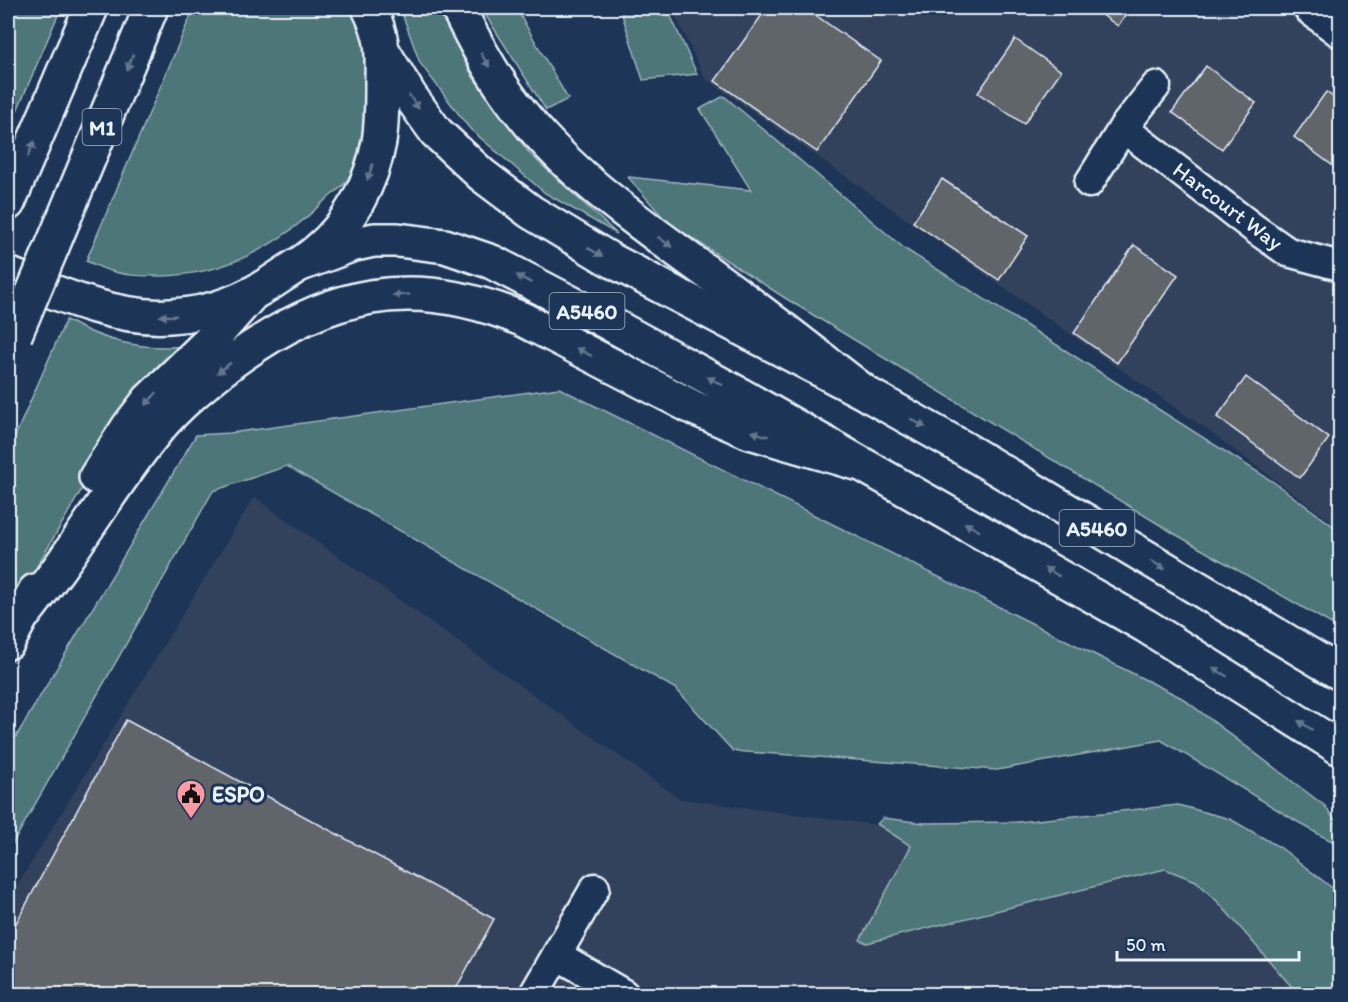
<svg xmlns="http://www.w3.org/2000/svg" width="1348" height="1002" viewBox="0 0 1348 1002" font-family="Itim,sans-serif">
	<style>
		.built { fill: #31435d }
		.green { fill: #4e7679; stroke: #9bb4b8; stroke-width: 1.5 }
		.building { fill: #61656b; stroke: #e8f1f8; stroke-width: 1.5 }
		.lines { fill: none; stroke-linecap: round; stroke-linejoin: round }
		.minor-casing { stroke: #e8f1f8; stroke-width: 33 }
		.tertiary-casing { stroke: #e8f1f8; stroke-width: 38 }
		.trunk-casing { stroke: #e8f1f8; stroke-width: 38 }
		.motorway-casing { stroke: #e8f1f8; stroke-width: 38 }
		.minor { stroke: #1d3557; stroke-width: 28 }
		.tertiary { stroke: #1d3557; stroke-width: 33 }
		.trunk { stroke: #1d3557; stroke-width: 33 }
		.motorway { stroke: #1d3557; stroke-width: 33 }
		.motorway-bridge-casing { stroke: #e8f1f8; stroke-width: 38; stroke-linecap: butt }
		.motorway-bridge { stroke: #1d3557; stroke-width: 33 }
		.oneway { fill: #64778f }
		.labels { text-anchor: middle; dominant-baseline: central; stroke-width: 6; stroke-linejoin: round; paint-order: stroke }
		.shield { fill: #1d3557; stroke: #abb9c8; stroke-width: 1.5 }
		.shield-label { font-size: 21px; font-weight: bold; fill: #e8f1f8 }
		.street-label { font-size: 22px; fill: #e8f1f8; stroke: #1d3557 }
		.poi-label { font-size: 22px; font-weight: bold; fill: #e8f1f8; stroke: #1d3557; text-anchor: start }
	</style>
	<rect width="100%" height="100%" fill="#1d3557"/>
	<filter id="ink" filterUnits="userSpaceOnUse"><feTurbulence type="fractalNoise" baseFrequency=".0167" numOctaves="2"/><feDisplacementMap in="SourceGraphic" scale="12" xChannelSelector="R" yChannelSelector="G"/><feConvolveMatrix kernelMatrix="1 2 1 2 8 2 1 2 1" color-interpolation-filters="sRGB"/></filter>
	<g filter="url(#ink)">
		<!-- built -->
		<g class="built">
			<path d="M672 8H1340V528L1209 431 705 78Z"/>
			<path d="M254 497 680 799 907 829 1172 842 1312 994H8V901Z"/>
		</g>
		<!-- green -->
		<g class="green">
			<path d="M8 8H61L8 132Z"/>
			<path d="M194 8H350C357 23 363 39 366 55 371 87 365 159 344 184 338 191 330 196 323 202 279 246 224 275 161 276 144 276 127 276 111 271 102 269 94 264 86 261Z"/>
			<path d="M400 8H437L473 77 530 154 617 234 545 193 470 129 420 63Z"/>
			<path d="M481 8H516L568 99 546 110Z"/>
			<path d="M620 8H667L697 74 643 80Z"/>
			<path d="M724 96 905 249 1272 481 1340 531V629L1175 534 785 298 667 222 628 177 751 190 700 109Z"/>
			<path d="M66 320C106 342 140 350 186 346L121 422 8 616V452Z"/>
			<path d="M559 388 1182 698 1325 806 1340 827V845L1318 834 1161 740 997 770 733 751 676 689 287 466 213 491 8 852V750L196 435 230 433Z"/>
			<path d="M1178 805 1230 819 1281 848 1340 894V994H1298L1219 903 1196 881 1165 869 867 943 860 940 911 846 877 824 883 818 924 823 1018 822Z"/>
		</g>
		<!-- building -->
		<g class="building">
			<path d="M767 8H805L881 61 817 152 715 81Z"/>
			<path d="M1092 8H1131L1118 26Z"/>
			<path d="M1015 39 1061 71 1024 124 978 93Z"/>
			<path d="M1206 66 1256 103 1222 149 1172 112Z"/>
			<path d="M1326 92 1340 102V171L1294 137Z"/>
			<path d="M942 179 1028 236 999 280 913 222Z"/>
			<path d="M1134 245 1178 275 1117 363 1074 333Z"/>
			<path d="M1246 377 1329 438 1300 478 1217 417Z"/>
			<path d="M126 720 494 919 453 994H8V938Z"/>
		</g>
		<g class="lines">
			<!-- minor casing -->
			<g class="minor-casing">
				<g id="minor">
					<path d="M1123 128 1255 229 1288 252 1340 266"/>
					<path d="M1089 183 1123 128 1156 86"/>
					<path d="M557 955 624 994"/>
					<path d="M534 994 595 888"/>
				</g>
			</g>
			<!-- tertiary casing -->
			<g class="tertiary-casing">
				<path id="tertiary" d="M1311 8 1340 30"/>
			</g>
			<!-- trunk casing -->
			<g class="trunk-casing">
				<g id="trunk">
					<path d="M384 53 410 96 436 132 482 175 531 212 609 259 867 394 963 448 1340 673"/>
					<path d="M298 265 351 245 374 240H398L445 246 492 262 594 315 735 392 1146 626 1340 748"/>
					<path d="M8 274C56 293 116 320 170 316 213 314 248 299 284 274 295 267 307 260 317 251 349 225 372 182 379 142 382 124 382 105 382 87 382 53 385 40 369 8"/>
				</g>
			</g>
			<!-- motorway casing -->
			<g class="motorway-casing">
				<g id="motorway">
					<path d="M458 8C472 37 487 65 505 91 561 173 648 228 726 286 774 321 820 358 867 394"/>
					<path d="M8 203 91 8"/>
					<path d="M52 247 151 8"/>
					<path d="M96 477 129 426 149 400 213 338 250 296"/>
					<path d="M26 612C39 595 52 578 64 561 95 518 122 472 156 431 177 405 206 382 233 361 327 292 412 273 522 319L694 408 750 432 856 463"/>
					<path d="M8 642 35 591"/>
				</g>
			</g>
			<!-- minor -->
			<use href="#minor" class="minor"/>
			<!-- tertiary -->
			<use href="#tertiary" class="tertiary"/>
			<!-- trunk -->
			<use href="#trunk" class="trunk"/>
			<!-- motorway -->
			<use href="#motorway" class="motorway"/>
			<!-- motorway-bridge casing -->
			<g class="motorway-bridge-casing">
				<path id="motorway-bridge" d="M15 335 52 247"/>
			</g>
			<!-- motorway-bridge -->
			<use href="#motorway-bridge" class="motorway-bridge"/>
		</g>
		<!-- one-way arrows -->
		<defs><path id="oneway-solid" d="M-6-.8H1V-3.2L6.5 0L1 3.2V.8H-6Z" transform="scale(1.5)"/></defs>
		<g class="oneway">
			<use href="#oneway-solid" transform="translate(485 60) rotate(59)"/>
			<use href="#oneway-solid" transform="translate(130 62) rotate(112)"/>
			<use href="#oneway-solid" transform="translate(414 102) rotate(55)"/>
			<use href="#oneway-solid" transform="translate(31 149) rotate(-67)"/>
			<use href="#oneway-solid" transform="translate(370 172) rotate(110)"/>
			<use href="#oneway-solid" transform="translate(665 242) rotate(36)"/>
			<use href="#oneway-solid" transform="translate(595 252) rotate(29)"/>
			<use href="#oneway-solid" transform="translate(524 279) rotate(-153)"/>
			<use href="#oneway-solid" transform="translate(401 295) rotate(177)"/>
			<use href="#oneway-solid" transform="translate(168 316) rotate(178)"/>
			<use href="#oneway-solid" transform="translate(584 352) rotate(-153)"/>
			<use href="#oneway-solid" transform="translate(224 368) rotate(142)"/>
			<use href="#oneway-solid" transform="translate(715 381) rotate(-152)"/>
			<use href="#oneway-solid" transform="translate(151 399) rotate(132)"/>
			<use href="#oneway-solid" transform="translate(918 423) rotate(29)"/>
			<use href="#oneway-solid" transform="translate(760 434) rotate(-164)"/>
			<use href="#oneway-solid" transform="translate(972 527) rotate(-151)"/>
			<use href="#oneway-solid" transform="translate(1158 565) rotate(31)"/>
			<use href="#oneway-solid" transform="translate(1052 572) rotate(-150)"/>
			<use href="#oneway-solid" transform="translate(1220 672) rotate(-148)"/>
			<use href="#oneway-solid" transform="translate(1305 725) rotate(-147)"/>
		</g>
	</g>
	<!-- icons -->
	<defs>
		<g id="civic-pin" transform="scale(1.5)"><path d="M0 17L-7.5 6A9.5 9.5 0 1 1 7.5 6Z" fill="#ff9aa2" stroke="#1d3557"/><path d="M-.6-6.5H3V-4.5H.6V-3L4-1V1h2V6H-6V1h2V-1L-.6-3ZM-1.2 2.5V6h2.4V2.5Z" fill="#111"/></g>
	</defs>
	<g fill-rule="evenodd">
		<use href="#civic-pin" x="191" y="794"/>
	</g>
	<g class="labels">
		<!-- shield labels -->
		<g class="shield">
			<rect x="82.5" y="109" width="39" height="36" rx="4.5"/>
			<rect x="549.5" y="293" width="75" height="36" rx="4.5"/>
			<rect x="1059.5" y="510" width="75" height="36" rx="4.5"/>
		</g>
		<g class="shield-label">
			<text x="102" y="127">M1</text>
			<text x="587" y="311">A5460</text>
			<text x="1097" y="528">A5460</text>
		</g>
		<!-- street labels -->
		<g class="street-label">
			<text transform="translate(1228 206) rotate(37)">Harcourt Way</text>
		</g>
		<!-- poi labels -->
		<g class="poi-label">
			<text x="212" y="794">ESPO</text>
		</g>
	</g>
	<!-- margin -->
	<rect width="1348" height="1002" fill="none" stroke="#1d3557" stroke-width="30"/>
	<rect x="15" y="15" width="1318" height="972" fill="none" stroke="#e8f1f8" stroke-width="2" filter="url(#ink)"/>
	<!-- scale -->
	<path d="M1117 951v9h182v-9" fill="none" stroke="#e8f1f8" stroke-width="3"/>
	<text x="1126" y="951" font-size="18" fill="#e8f1f8" stroke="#1d3557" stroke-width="4.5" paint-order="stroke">50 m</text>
</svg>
